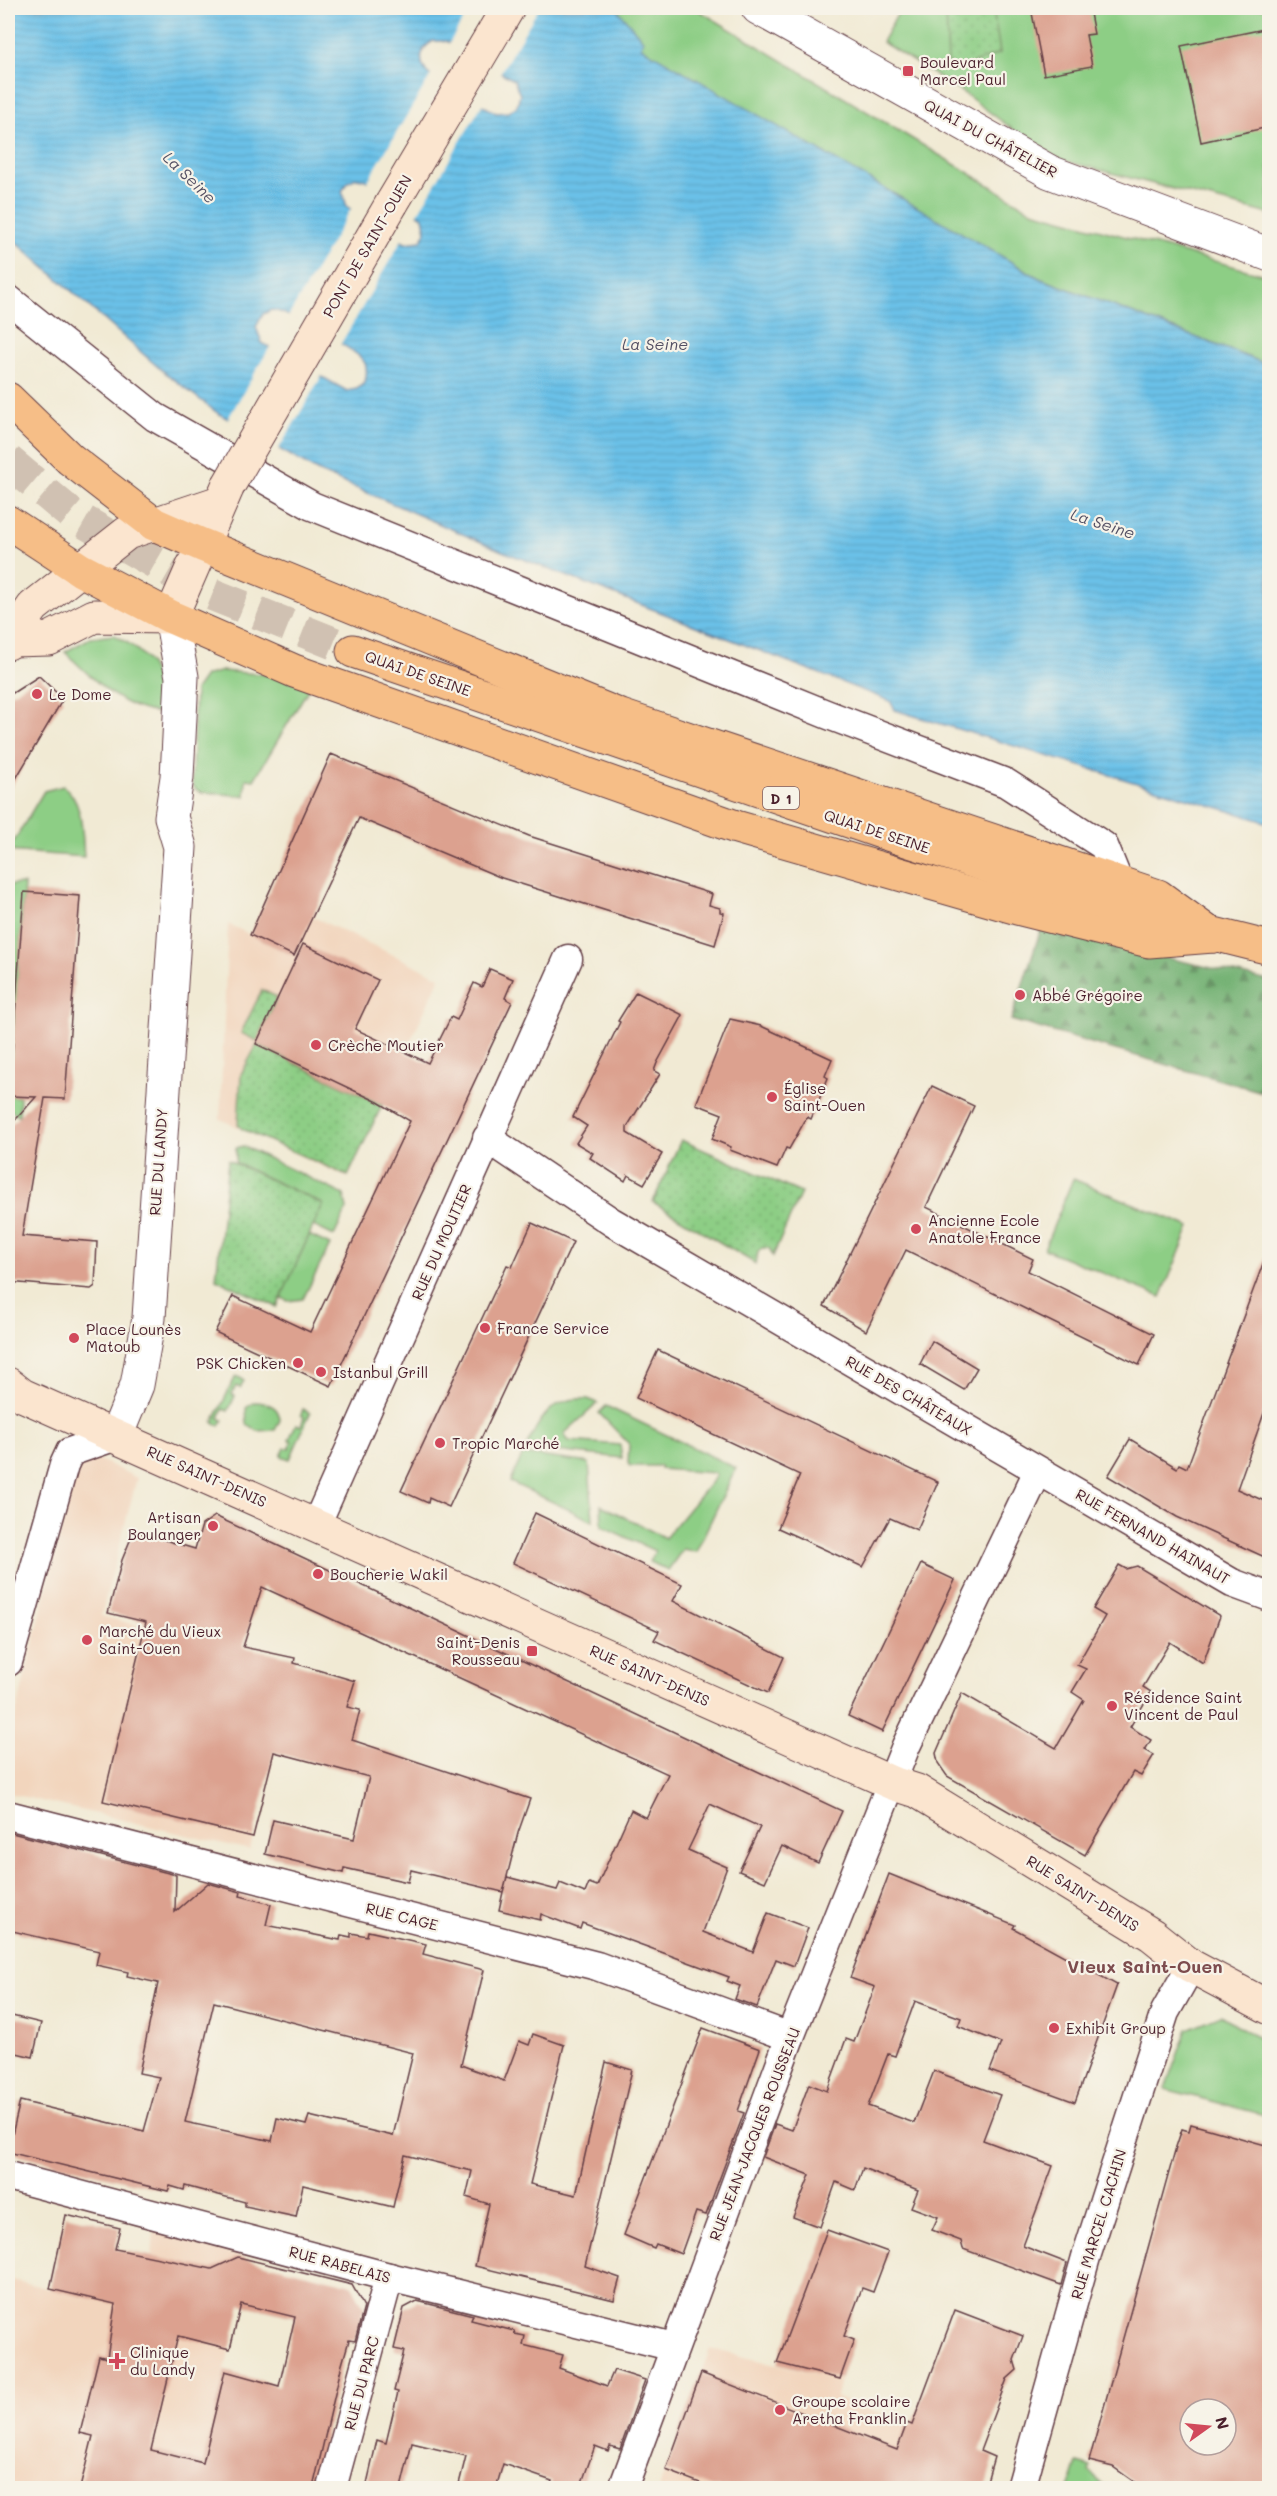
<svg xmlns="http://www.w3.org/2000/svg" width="1277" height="2496" viewBox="0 0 1277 2496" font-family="Mali,sans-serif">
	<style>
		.built { fill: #f2d5bd }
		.green { fill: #8dce85; stroke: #6c7658; stroke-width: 1.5 }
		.forest { fill: url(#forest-firs); stroke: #5e684e; stroke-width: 1.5 }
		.park { fill: url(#park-dots); stroke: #6c7658; stroke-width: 1.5 }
		.water { fill: url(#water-rules); stroke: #5a708a; stroke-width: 1.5; fill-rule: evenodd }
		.pier { fill: #f1ead4 }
		.building { fill: #dca18f; fill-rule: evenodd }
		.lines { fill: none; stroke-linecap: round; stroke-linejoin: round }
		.primary-tunnel { stroke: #d0c1b2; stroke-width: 33; stroke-dasharray: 33 16; stroke-linecap: butt }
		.minor-casing { stroke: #633d44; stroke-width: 31 }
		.tertiary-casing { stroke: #633d44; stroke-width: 35 }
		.secondary-casing { stroke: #633d44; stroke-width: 35 }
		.primary-casing { stroke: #633d44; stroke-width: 35 }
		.minor { stroke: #fff; stroke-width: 28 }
		.tertiary { stroke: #fff; stroke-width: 33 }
		.secondary { stroke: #fbe5cf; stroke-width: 33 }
		.primary { stroke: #f6be87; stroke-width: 33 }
		.secondary-bridge-casing { stroke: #633d44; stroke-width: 35; stroke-linecap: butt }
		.secondary-bridge { stroke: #fbe5cf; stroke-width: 33 }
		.poi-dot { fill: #d1495b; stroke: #f7f3e8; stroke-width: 2 }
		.labels { text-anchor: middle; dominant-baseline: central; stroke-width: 4.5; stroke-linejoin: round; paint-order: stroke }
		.shield { fill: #f7f3e8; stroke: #7e5f64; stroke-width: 1.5 }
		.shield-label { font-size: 14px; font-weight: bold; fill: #4a1f2b }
		.poi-label { font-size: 15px; fill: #4a1f2b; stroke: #f7f3e8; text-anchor: start }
		.street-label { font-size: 15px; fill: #4a1f2b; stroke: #f7f3e8 }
		.water-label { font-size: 16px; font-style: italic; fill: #545064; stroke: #f7f3e8 }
		.quarter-label { font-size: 18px; font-weight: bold; fill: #7d4c4e; stroke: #f7f3e8 }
	</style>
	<defs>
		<pattern id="forest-firs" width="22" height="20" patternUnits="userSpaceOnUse" patternTransform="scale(1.5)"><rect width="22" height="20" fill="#72b172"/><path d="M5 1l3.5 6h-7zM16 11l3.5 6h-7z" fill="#608f5e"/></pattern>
		<pattern id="park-dots" width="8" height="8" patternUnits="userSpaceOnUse" patternTransform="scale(1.5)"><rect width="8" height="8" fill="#8dce85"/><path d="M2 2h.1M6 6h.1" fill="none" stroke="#7bb073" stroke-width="1.8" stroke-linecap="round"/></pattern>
		<pattern id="water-rules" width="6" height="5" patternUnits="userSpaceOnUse" patternTransform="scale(1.5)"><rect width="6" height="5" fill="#6bc1e8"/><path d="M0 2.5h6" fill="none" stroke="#5ea5c7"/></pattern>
	</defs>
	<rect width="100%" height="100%" fill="#f7f3e8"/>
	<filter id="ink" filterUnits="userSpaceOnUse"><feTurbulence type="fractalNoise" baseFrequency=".0167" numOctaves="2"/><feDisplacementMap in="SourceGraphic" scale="12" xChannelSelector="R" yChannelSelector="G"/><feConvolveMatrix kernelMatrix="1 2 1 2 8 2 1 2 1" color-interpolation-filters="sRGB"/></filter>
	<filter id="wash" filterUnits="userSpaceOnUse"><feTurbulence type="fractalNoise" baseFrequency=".008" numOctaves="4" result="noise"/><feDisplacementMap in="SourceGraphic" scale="24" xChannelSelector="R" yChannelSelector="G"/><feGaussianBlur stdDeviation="1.35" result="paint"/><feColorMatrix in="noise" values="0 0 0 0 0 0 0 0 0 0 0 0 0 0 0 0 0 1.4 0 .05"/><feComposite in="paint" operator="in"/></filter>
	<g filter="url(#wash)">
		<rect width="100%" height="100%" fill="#f1ead4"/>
		<!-- built -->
		<g class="built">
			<path d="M313 917 440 977 350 1174 346 1177 220 1119 228 924 294 956Z"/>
			<path d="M81 1451 137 1478 101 1616 144 1627 136 1662 295 1658 250 1850 8 1793V1745Z"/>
			<path d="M154 2230 252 2260 216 2405 327 2431 313 2488H8V2279L140 2310 152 2257Z"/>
			<path d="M710 2349 840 2379 836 2397 994 2457 985 2488H659Z"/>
		</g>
		<!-- green -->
		<g class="green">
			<path d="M616 8H695L1032 211 1269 276V365L1039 278 640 47Z"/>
			<path d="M901 8H1269V214L1050 157 965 94 882 42Z"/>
			<path d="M114 635C151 654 159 671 160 713 121 710 92 678 65 652L90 638Z"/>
			<path d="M222 671 282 676 309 688 254 780 246 779 245 796 200 792 194 788 192 780 195 690 205 676Z"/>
			<path d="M63 786C84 800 82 835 84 857L8 851 44 791Z"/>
			<path d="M24 884 10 1096 20 1097 19 1116 8 1108V885Z"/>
			<path d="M243 1146 344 1195 347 1209 334 1236 313 1226 323 1204 236 1163V1148Z"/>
			<path d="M1073 1179 1190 1227 1161 1297 1044 1249Z"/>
			<path d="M309 1235 330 1245 303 1299 288 1301 231 1274 289 1276Z"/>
			<path d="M236 1376 244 1380 240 1388 236 1386 232 1394 235 1396 228 1411 223 1409 219 1418 223 1420 220 1426 213 1422Z"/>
			<path d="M588 1399 598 1403 565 1433V1436L569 1441 620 1445 622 1458 526 1448C539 1419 552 1396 588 1399Z"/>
			<path d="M254 1402C267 1402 279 1406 280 1420L275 1430 257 1431 247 1424 246 1408Z"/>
			<path d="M606 1406 736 1468 696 1552 683 1549 668 1570 650 1562 655 1551 602 1526 601 1505 665 1538 716 1476 714 1473 660 1469V1466H630L628 1463 629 1444 599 1413Z"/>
			<path d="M303 1409 310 1413 290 1459 281 1456 285 1448 289 1449 292 1441 289 1440 296 1424 301 1426 304 1417 301 1415Z"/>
			<path d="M523 1454 589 1463 593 1521 510 1482Z"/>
			<path d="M1221 2015 1269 2045V2116L1165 2089 1187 2029Z"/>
			<path d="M1077 2463 1091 2467 1089 2471 1105 2488H1069Z"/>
		</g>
		<!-- forest -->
		<path class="forest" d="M1041 929 1269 981V1094L1011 1020Z"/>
		<!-- park -->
		<g class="park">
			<path d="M949 8H993L1000 53 958 69 948 64 946 10Z"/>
			<path d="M262 990 277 997 257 1041 241 1033Z"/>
			<path d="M257 1045 382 1105 348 1176 242 1129 238 1124 241 1074Z"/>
			<path d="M681 1140 801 1193 773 1256 769 1248H762L758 1252 756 1264 653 1202Z"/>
			<path d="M228 1160 323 1204 277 1307 216 1279Z"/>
		</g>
		<!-- water -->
		<path class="water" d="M8 8H616L643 40 641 47 1039 278 1269 365V823L895 710 890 701 502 551 317 471 216 412 158 367 8 235ZM433 41H446L514 80 520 95 517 106 509 112 496 113 428 74C418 62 419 49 433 41ZM356 178 364 179 423 217 426 232 421 241 405 243 347 207 342 191 348 182ZM271 310C282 309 354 349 362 359 368 365 367 374 365 382L357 389 347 391 262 343 256 327 263 314Z"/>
		<!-- pier -->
		<g class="pier">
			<path d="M470 8H539L499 75 448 45Z"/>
			<path d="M432 73 483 103 417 215 366 184Z"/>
			<path d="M352 207 403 238 339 347 288 317Z"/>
			<path d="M271 345 323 374 277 452 226 422Z"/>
		</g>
		<g id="blocks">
			<!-- building -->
			<g class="building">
				<path d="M1031 8H1089L1094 34 1086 35 1092 66 1044 75Z"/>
				<path d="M1269 28V127L1201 142 1181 46Z"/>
				<path d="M39 676 63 699 8 792V696Z"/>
				<path d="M331 754 529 836 712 894 709 905 720 908V912L724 913 715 945 502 878 359 818 294 956 250 935Z"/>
				<path d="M24 892 80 896 65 1099 45 1098 22 1236 97 1242 95 1286 91 1289 8 1282V1128L36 1097 9 1096Z"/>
				<path d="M303 944 378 980 355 1029 428 1063 451 1017 457 1020 474 983 482 987 490 969 513 979 505 998 512 1002 331 1386 215 1332 233 1296 310 1332 410 1121 378 1102 256 1044Z"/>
				<path d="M636 992 683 1015 657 1063 654 1071 660 1074 627 1127V1133L662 1154 644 1184 628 1175 625 1181 590 1158 593 1153 576 1143 587 1126 573 1117 620 1022 618 1021Z"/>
				<path d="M730 1019 761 1026 832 1059 825 1076 828 1078 811 1119 807 1117 789 1149 786 1148 777 1168 730 1150 731 1147 712 1139 722 1114 696 1104Z"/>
				<path d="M932 1086 974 1106 926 1207 1033 1259 1028 1271 1154 1334 1139 1365 906 1250 866 1331 824 1306Z"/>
				<path d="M532 1223 573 1242 449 1507 429 1498 428 1503 401 1491 507 1265 512 1267Z"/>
				<path d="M1267 1253 1269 1254V1399L1237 1489 1269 1503V1559L1177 1517 1108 1476 1130 1439 1177 1468 1179 1464 1187 1468Z"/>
				<path d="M932 1341 977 1368 964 1390 920 1364Z"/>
				<path d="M658 1350 938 1482 917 1530 890 1518 863 1567 778 1528 800 1475 636 1398Z"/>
				<path d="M535 1513 682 1584 673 1601 784 1657 768 1693 654 1640 659 1631 513 1563Z"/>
				<path d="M215 1516 842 1811 818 1863 782 1846 765 1882 739 1871 760 1827 710 1804 688 1850 727 1867 703 1932 753 1952 768 1913 808 1928 794 1966 776 1959 757 2007 735 1999 740 1986 727 1981 729 1977 582 1923 580 1929 541 1914 540 1920 499 1910 503 1892 411 1870 408 1882 344 1868 343 1873 265 1854 273 1820 354 1839 369 1777 274 1752 253 1837 103 1801 146 1622 108 1613 122 1560 134 1531 195 1549 202 1525ZM262 1587 668 1774 646 1818 631 1810 597 1886 589 1883 585 1893 560 1883 557 1890 507 1877 503 1892 518 1833 530 1799 352 1740 360 1710 347 1707 355 1681 294 1663 295 1658 243 1647Z"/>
				<path d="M921 1564 955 1580 882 1732 848 1716Z"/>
				<path d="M1119 1565 1126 1569 1137 1566 1220 1616 1203 1663 1170 1642 1143 1687 1151 1692 1130 1727 1151 1740 1145 1750 1154 1755 1141 1776 1133 1772 1085 1855 947 1776 938 1763 936 1753 962 1693 1056 1748 1084 1700 1072 1692 1086 1669 1077 1665 1105 1616 1093 1609Z"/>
				<path d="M8 1832 176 1875 175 1912 208 1883 241 1892 240 1896 271 1904 266 1925 340 1940 341 1935 351 1937V1933L367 1936 368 1931 426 1944 423 1954 484 1970 461 2065 504 2081 519 2041 529 2045 533 2034 564 2045 530 2184 576 2195 606 2062 632 2070 585 2266 620 2278 614 2300 475 2266 489 2204 466 2197 472 2171 405 2155 393 2207 303 2185 296 2217 245 2206V2202L185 2186 184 2190 170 2186 168 2191 8 2152 20 2101 144 2131 159 2077 139 2073 158 1983 127 1976 128 1972 96 1965 99 1951 8 1930ZM214 2002 413 2053 393 2136 309 2116 306 2125 277 2118 272 2141 185 2122Z"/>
				<path d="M889 1874 1015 1925 1013 1928 1117 1985 1075 2102 990 2071 1001 2043 958 2026 961 2018 915 2001 895 2056 888 2054 868 2106 914 2123 934 2071 1000 2095 983 2140 1053 2166 1023 2246 1067 2263 1061 2285 963 2249 961 2241 932 2230 938 2217 911 2207 918 2190 863 2168 855 2190 836 2182 820 2227 793 2217 810 2175 763 2157 775 2124 792 2130 809 2084 827 2091 846 2039 854 2042 875 1987 850 1978Z"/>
				<path d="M8 2015 41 2023 33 2057 8 2051Z"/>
				<path d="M703 2028 760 2049 738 2111 744 2113 706 2215 696 2212 681 2254 656 2244 654 2248 624 2235Z"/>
				<path d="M1191 2124 1269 2146V2488H1143L1113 2467 1089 2461 1176 2147 1182 2129 1189 2131ZM1190 2409H1226V2445H1190Z"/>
				<path d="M66 2215 120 2228 115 2249 212 2269 238 2257 352 2285 364 2307 355 2341 349 2340 341 2368 313 2488H80L93 2436 80 2433 99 2356 107 2358 115 2304 50 2289ZM241 2304 295 2317 279 2386 225 2371 203 2463 151 2450 178 2336 230 2349Z"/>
				<path d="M827 2230 888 2252 873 2292 862 2288 844 2336 854 2340 840 2379 777 2363Z"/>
				<path d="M417 2301 473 2315 471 2320 514 2331 515 2334 525 2336 523 2345 563 2355 559 2368 607 2386 614 2370 645 2380 620 2449 610 2446 608 2451 595 2446 580 2488H549L552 2481 503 2464 496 2488H458L466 2456 412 2443 401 2488H366L377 2440 386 2443 398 2392 394 2391 404 2351 394 2349 404 2308Z"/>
				<path d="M955 2310 1023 2336 1014 2360 1017 2370 1007 2379 980 2451 994 2457 985 2488H713L666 2470 701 2373 897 2450 907 2423 912 2425Z"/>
			</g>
		</g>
	</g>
	<g filter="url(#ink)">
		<use href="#blocks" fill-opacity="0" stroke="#633d44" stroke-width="1.5"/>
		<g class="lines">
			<!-- primary-tunnel -->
			<path class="primary-tunnel" d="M8 461 71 514 206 592 353 651"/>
			<!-- minor casing -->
			<g class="minor-casing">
				<g id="minor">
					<path d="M8 299 155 417 312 506 826 714 1006 783 1104 846 1119 883"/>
					<path d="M487 1138 612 1222 1232 1583 1270 1597"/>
					<path d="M316 1525 568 959"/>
					<path d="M8 1662 64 1465 70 1452 116 1436"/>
					<path d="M8 1815 597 1966 790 2037"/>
					<path d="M8 2176 389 2277 674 2347"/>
					<path d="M332 2488 389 2277"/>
					<path d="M623 2488 790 2037 906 1746 1038 1471"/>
					<path d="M1021 2488 1086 2257 1165 2012 1191 1966"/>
				</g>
			</g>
			<!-- tertiary casing -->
			<g class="tertiary-casing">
				<g id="tertiary">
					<path d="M758 8 1050 172 1270 255"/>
					<path d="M116 1436 137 1385 149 1318 180 847 171 817 177 777 182 677 171 617"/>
				</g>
			</g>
			<!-- secondary casing -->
			<g class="secondary-casing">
				<g id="secondary">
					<path d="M392 203 508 8"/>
					<path d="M12 640 49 639 94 616 171 617 228 486"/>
					<path d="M8 643 33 607 127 533 220 502"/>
					<path d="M8 1384 22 1395 892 1783 917 1791 1152 1935 1191 1966 1270 2008"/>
				</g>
			</g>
			<!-- primary casing -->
			<g class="primary-casing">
				<g id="primary">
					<path d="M8 399 70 459 154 524 202 545 621 716 1158 896 1213 936"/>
					<path d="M8 522 81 570 171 617 294 671 736 827 1017 908 1149 941 1213 936"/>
					<path d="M353 651 881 832 1150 918 1270 948"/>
				</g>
			</g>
			<!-- minor -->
			<use href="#minor" class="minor"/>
			<!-- tertiary -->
			<use href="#tertiary" class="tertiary"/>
			<!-- secondary -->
			<use href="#secondary" class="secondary"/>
			<!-- primary -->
			<use href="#primary" class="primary"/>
			<!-- secondary-bridge casing -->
			<g class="secondary-bridge-casing">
				<path id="secondary-bridge" d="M228 486 392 203"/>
			</g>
			<!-- secondary-bridge -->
			<use href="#secondary-bridge" class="secondary-bridge"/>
		</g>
	</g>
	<!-- markers -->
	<g class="poi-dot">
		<rect x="902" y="65" width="12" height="12" rx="3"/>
		<circle cx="37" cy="694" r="6"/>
		<circle cx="1020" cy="995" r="6"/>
		<circle cx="316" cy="1045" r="6"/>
		<circle cx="772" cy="1097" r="6"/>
		<circle cx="916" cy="1229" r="6"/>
		<circle cx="485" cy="1328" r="6"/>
		<circle cx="74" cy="1338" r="6"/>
		<circle cx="298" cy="1363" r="6"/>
		<circle cx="321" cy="1372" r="6"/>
		<circle cx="440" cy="1443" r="6"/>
		<circle cx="213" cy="1526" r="6"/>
		<circle cx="318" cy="1574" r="6"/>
		<circle cx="87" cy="1640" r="6"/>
		<rect x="526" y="1645" width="12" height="12" rx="3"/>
		<circle cx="1112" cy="1706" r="6"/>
		<circle cx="1054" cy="2028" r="6"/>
		<path d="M114 2352h6v6h6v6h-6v6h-6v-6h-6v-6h6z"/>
		<circle cx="780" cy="2410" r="6"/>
	</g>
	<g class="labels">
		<!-- shield labels -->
		<rect class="shield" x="763" y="787" width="36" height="22" rx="4.5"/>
		<g class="shield-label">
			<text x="781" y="798">D 1</text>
		</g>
		<!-- poi labels -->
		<g class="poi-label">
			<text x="920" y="62">Boulevard<tspan x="920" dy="17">Marcel Paul</tspan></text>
			<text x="49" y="694">Le Dome</text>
			<text x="1032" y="995">Abbé Grégoire</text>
			<text x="328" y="1045">Crèche Moutier</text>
			<text x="784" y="1088">Église<tspan x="784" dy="17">Saint-Ouen</tspan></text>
			<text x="928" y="1220">Ancienne Ecole<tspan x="928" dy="17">Anatole France</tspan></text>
			<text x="497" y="1328">France Service</text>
			<text x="86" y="1329">Place Lounès<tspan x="86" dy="17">Matoub</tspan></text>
			<text x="286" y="1363" text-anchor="end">PSK Chicken</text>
			<text x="333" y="1372">Istanbul Grill</text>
			<text x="452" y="1443">Tropic Marché</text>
			<text x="201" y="1517" text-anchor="end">Artisan<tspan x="201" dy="17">Boulanger</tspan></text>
			<text x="330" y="1574">Boucherie Wakil</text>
			<text x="99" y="1631">Marché du Vieux<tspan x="99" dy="17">Saint-Ouen</tspan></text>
			<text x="520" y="1642" text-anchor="end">Saint-Denis<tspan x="520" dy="17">Rousseau</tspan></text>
			<text x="1124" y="1697">Résidence Saint<tspan x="1124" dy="17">Vincent de Paul</tspan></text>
			<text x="1066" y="2028">Exhibit Group</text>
			<text x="130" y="2352">Clinique<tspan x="130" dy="17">du Landy</tspan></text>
			<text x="792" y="2401">Groupe scolaire<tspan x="792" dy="17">Aretha Franklin</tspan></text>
		</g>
		<!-- street labels -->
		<g class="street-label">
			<text transform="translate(991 138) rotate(28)">QUAI DU CHÂTELIER</text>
			<text transform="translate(367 246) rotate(-60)">PONT DE SAINT-OUEN</text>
			<text transform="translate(418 673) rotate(19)">QUAI DE SEINE</text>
			<text transform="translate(877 831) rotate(18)">QUAI DE SEINE</text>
			<text transform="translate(158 1162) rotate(-86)">RUE DU LANDY</text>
			<text transform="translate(441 1242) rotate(-66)">RUE DU MOUTIER</text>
			<text transform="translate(909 1395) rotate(30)">RUE DES CHÂTEAUX</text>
			<text transform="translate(207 1476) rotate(24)">RUE SAINT-DENIS</text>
			<text transform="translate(1153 1536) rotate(30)">RUE FERNAND HAINAUT</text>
			<text transform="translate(650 1675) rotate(24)">RUE SAINT-DENIS</text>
			<text transform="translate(1083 1893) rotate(32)">RUE SAINT-DENIS</text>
			<text transform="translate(402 1916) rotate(14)">RUE CAGE</text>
			<text transform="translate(754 2134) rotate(-69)">RUE JEAN-JACQUES ROUSSEAU</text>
			<text transform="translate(1098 2224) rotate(-73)">RUE MARCEL CACHIN</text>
			<text transform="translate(340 2264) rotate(15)">RUE RABELAIS</text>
			<text transform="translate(361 2383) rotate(-75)">RUE DU PARC</text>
		</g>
		<!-- water labels -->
		<g class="water-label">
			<text transform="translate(190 177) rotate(44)">La Seine</text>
			<text x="655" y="343">La Seine</text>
			<text transform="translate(1103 523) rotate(18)">La Seine</text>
		</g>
		<!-- quarter labels -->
		<g class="quarter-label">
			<text x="1145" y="1966">Vieux Saint-Ouen</text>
		</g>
	</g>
	<!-- margin -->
	<rect width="1277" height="2496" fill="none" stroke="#f7f3e8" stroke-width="30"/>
	<!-- north arrow -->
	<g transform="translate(1208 2427) rotate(75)"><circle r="28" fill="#f7f3e8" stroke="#b29e9c" stroke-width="1.5"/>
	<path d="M0-4.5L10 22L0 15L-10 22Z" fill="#d1495b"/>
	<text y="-9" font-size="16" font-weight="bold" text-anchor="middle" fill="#4a1f2b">N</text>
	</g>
</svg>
